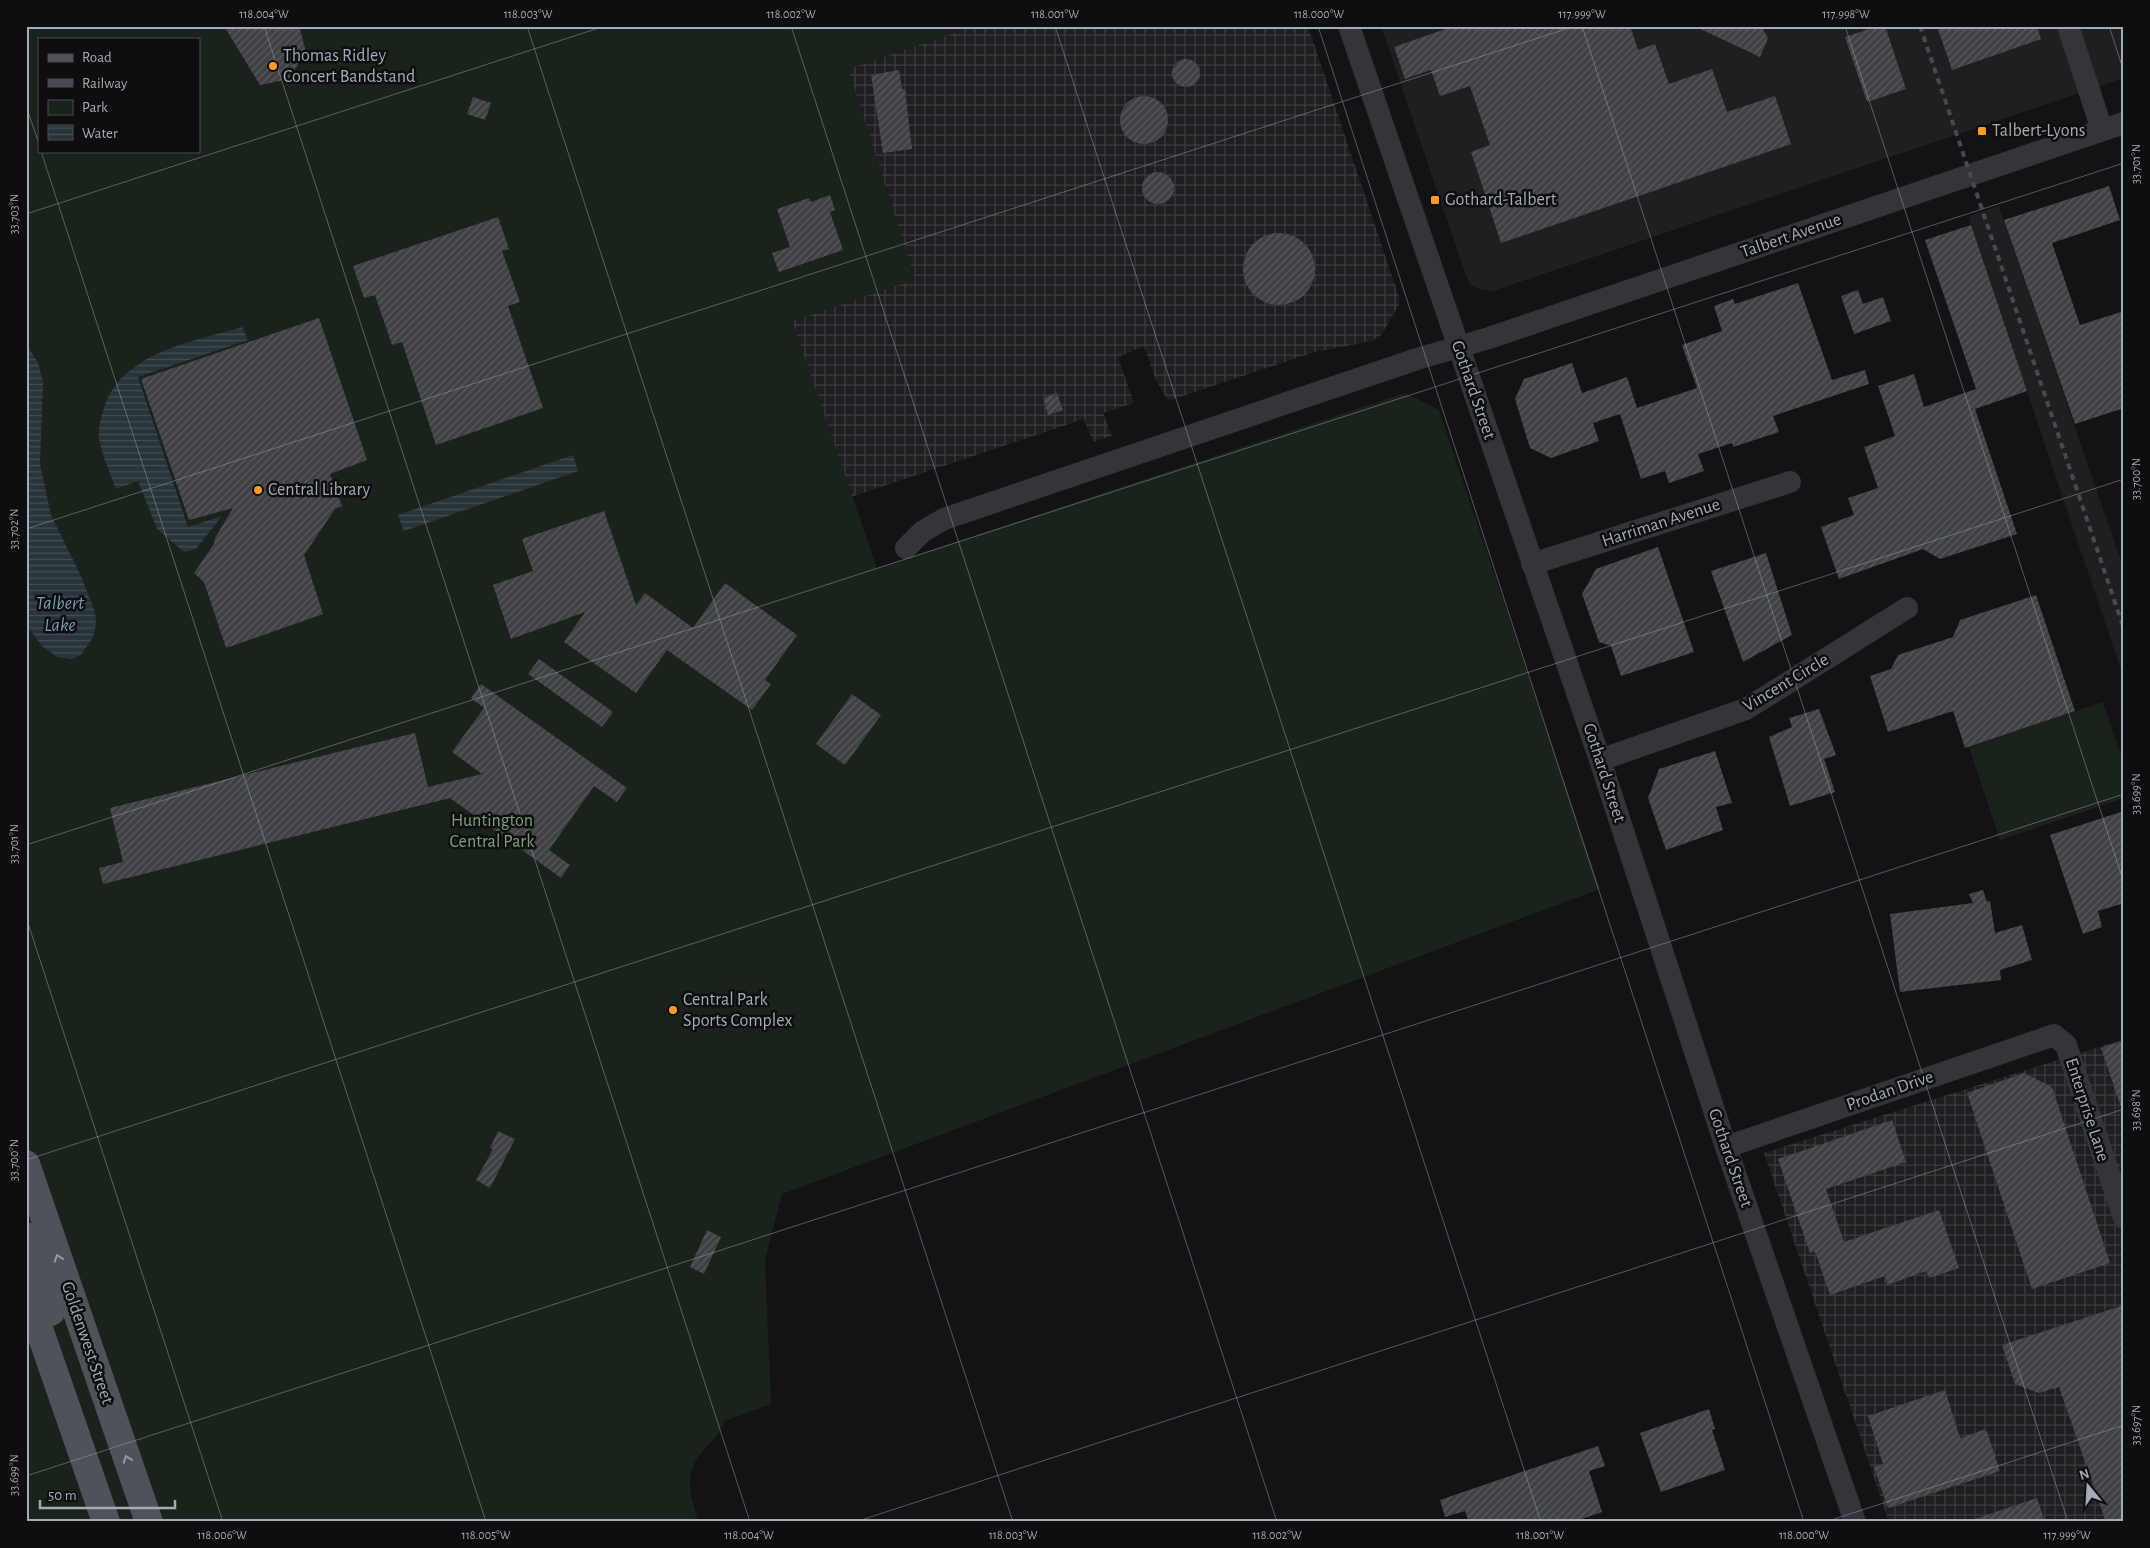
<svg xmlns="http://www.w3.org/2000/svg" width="2150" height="1548" viewBox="0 0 2150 1548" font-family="'Alegreya Sans',sans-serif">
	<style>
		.built { fill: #1f1f22 }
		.industrial { fill: url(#industrial-grid) }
		.green { fill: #1a231b; fill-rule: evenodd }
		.water { fill: url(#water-rules) }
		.building { fill: url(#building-hatch) }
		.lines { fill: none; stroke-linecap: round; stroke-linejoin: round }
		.minor { stroke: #33353a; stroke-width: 22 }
		.major { stroke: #4f5259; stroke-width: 28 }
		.rail { stroke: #46494f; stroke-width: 4; stroke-dasharray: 6 5; stroke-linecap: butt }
		.oneway { stroke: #9299a3 }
		.ticks { fill: none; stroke: #a3abb6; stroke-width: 1; stroke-opacity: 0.45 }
		.poi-dot { fill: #ff9b20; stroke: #0e0e10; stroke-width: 2 }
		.labels { text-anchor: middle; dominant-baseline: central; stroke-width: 5; stroke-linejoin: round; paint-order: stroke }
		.poi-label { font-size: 18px; fill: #a3abb6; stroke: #0e0e10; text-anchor: start }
		.street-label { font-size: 18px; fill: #a3abb6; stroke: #0e0e10 }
		.park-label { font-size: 18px; fill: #7aa378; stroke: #0e0e10 }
		.water-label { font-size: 19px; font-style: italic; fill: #769fb5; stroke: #0e0e10 }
		.neatline { fill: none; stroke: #a3abb6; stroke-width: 2 }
		.ticks-label { font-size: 12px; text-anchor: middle; fill: #a3abb6 }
	</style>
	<defs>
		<pattern id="industrial-grid" width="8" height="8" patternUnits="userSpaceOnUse" patternTransform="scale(1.25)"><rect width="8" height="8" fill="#1f1f22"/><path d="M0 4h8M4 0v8" fill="none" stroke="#3c3d40"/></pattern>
		<pattern id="water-rules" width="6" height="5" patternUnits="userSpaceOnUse" patternTransform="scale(1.25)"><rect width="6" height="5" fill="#283439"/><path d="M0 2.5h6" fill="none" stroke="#444f53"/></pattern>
		<pattern id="building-hatch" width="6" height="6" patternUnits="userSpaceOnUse" patternTransform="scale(1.25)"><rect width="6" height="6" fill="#3f4145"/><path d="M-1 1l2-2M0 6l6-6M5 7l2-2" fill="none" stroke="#585a5e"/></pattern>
	</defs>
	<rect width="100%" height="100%" fill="#131315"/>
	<!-- built -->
	<g class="built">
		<path d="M1381 26H2124V78L1493 291 1482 290 1472 286 1466 276Z"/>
		<path d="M1999 206 2124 570V679L1971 225 1969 216Z"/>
	</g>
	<!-- industrial -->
	<g class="industrial">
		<path d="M955 26H1308L1399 297V305L1381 335 1372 341 1315 352 1168 401 1155 378 1144 346 1118 357 1134 403 1103 413 1112 436 1093 442 1084 419 851 497 792 321 915 279 848 69 957 32Z"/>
		<path d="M2124 1039V1522H1889L1764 1153Z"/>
	</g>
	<!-- green -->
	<g class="green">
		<path d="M26 26H955L957 32 848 69 915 279 792 321 877 568 1405 393 1439 410 1600 889 782 1194 765 1260 771 1404 725 1421C718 1438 713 1439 702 1452 683 1474 690 1496 699 1522H26ZM39 39H199V151H39Z"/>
		<path d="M2103 702 2124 764V798L2000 840 1969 747Z"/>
	</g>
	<!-- water -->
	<g class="water">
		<path d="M242 327 248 340 138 377 188 527 222 516 196 549 184 552 157 529 138 481 116 489C110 473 102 455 99 438 98 428 101 418 104 408 122 352 193 342 242 327Z"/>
		<path d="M26 344 38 363 43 382 40 464 51 515 81 576 95 612 96 624 93 637 81 655 72 659 57 657 42 646 26 625Z"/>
		<path d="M573 455 578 471 404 531 398 515Z"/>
	</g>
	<!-- building -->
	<g class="building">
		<path d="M224 26H299L306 52 289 79 260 85Z"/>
		<path d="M1454 26H1630L1638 50 1655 44 1669 84 1712 69 1727 112 1775 96 1791 144 1501 243 1471 152 1490 145 1470 86 1440 96 1431 70 1405 79 1394 47Z"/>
		<path d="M1694 26H1761L1768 38 1760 57Z"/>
		<path d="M1878 26H1885L1906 89 1867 102 1845 37Z"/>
		<path d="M1937 26H2037L2041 39 1952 70Z"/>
		<circle cx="1186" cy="73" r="14"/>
		<path d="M899 70 902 89H905L912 149 883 153 871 75Z"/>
		<circle cx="1144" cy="120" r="24"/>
		<path d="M473 97 491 103 485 120 467 114Z"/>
		<circle cx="1158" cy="188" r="16"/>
		<path d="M2109 186 2120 220 2052 243 2080 325 2124 311V408L2075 424 2004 220Z"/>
		<path d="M830 195 835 210 830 212 843 250 779 272 772 253 790 247 777 209 809 198 811 202Z"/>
		<path d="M498 217 509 249 502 251 520 302 508 306 543 408 436 445 402 342 392 345 375 295 364 298 353 266Z"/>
		<path d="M1971 225 2027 391 1975 409 2017 534 1940 559 1923 549 1839 579 1821 527 1854 515 1848 498 1878 488 1864 447 1895 436 1878 386 1914 374 1924 407 1976 389 1925 240Z"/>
		<circle cx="1279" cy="269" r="36"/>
		<path d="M1798 283 1832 380 1865 370 1869 384 1773 416 1779 432 1733 447 1732 443 1698 454 1704 471 1669 483 1665 471 1641 479 1620 414 1593 423 1599 441 1551 458 1530 448 1515 399 1524 379 1572 363 1582 393 1627 377 1637 408 1697 388 1682 345 1722 331 1714 306 1733 299 1735 304Z"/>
		<path d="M1858 290 1863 304 1883 297 1891 321 1854 334 1841 296Z"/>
		<path d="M319 318 367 460 330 474 342 506 335 509 304 555 323 614 226 648 204 582 194 573 214 544 215 538 233 508 189 520 141 379Z"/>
		<path d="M1057 393 1063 410 1048 415 1043 398Z"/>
		<path d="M604 511 636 605 645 593 693 628 725 583 797 635 765 680 771 684 752 710 667 650 636 693 564 642 585 612 511 639 493 585 533 571 522 539Z"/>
		<path d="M1658 547 1694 652 1621 676 1611 646 1599 642 1582 594 1596 569Z"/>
		<path d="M1766 553 1792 635 1743 662 1711 571Z"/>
		<path d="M2036 595 2075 711 1965 748 1953 711 1888 732 1870 676 1891 669 1898 655 1953 637 1960 620Z"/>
		<path d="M539 659 613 712 602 727 528 674Z"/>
		<path d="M481 684 627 788 617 802 594 786 549 850 570 865 561 878 450 798 103 884 99 868 123 862 110 808 415 733 428 787 482 774 452 752 484 708 471 698Z"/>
		<path d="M852 694 881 715 845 765 816 744Z"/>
		<path d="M1819 709 1836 755 1824 759 1835 792 1790 806 1769 737 1792 727 1789 718Z"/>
		<path d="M1715 751 1732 803 1716 807 1723 830 1666 850 1648 798 1659 769Z"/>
		<path d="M2124 811V903L2098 911 2102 927 2083 934 2050 835Z"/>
		<path d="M1983 890 1987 902 1990 901 1995 933 2022 925 2032 960 2000 970 2001 980 1900 992 1890 914 1973 903 1969 894Z"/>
		<path d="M2124 1040V1107H2121L2101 1048Z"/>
		<path d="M2024 1073 2052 1087 2110 1263 2032 1289 1967 1093Z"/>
		<path d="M1892 1120 1906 1162 1826 1189 1844 1242 1939 1210 1959 1268 1929 1278 1926 1271 1887 1285 1885 1276 1830 1295 1815 1251 1810 1253 1778 1159Z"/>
		<path d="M498 1131 515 1139 490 1188 476 1180 493 1149 490 1148Z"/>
		<path d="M707 1230 721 1237 704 1274 690 1267Z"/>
		<path d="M2124 1305V1522H2106L2059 1387 2039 1393 2015 1384 2002 1345Z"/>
		<path d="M1945 1390 1960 1438 1986 1429 2000 1471 1888 1508 1874 1467 1883 1464 1868 1416Z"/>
		<path d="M1709 1409 1715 1429 1712 1430 1725 1470 1661 1492 1640 1433Z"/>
		<path d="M1598 1446 1605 1466 1589 1471 1602 1512 1573 1522H1469L1465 1511 1445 1517 1440 1500Z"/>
		<path d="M2037 1498 2045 1522H1976L1975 1519Z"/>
	</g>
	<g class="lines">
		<!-- minor -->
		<g class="minor">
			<path d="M1349 26 1600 760 1726 1147 1855 1522"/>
			<path d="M2068 26 2102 130"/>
			<path d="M906 548 922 532 944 519 1417 359 1489 338 2124 123"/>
			<path d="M1532 564 1790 482"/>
			<path d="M1600 760 1746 709 1907 608"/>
			<path d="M1726 1147 2054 1035 2066 1045 2124 1218"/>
		</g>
		<!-- major -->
		<g class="major">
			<path d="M26 1164 149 1522"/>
			<path d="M26 1236 51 1312"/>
			<path d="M26 1291 106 1522"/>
		</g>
		<!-- rail -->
		<path class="rail" d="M1920 26 2124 629"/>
	</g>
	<!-- one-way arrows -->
	<defs><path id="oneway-chevron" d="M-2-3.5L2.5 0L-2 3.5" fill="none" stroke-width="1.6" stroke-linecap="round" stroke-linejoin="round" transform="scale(1.25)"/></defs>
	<g class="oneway">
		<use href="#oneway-chevron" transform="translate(58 1258) rotate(-109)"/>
		<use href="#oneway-chevron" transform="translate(127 1459) rotate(-110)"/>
	</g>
	<!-- ticks -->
	<path class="ticks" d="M264 26 750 1522M527 26 1013 1522M791 26 1277 1522M1055 26 1541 1522M1318 26 1804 1522M1582 26 2068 1522M1845 26 2124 883M2109 26 2124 72M26 106 39 144M41 151 486 1522M26 214 605 26M26 529 1575 26M26 845 2124 163M26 917 223 1522M26 1160 2124 479M26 1476 2124 794M855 1522 2124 1109M1825 1522 2124 1425"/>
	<!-- markers -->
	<g class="poi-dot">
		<circle cx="273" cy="66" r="5"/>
		<rect x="1977" y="126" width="10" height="10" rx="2.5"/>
		<rect x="1430" y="195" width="10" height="10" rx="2.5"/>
		<circle cx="258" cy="490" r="5"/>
		<circle cx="673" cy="1010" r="5"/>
	</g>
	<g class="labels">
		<!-- poi labels -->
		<g class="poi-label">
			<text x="283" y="56">Thomas Ridley<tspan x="283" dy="21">Concert Bandstand</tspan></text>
			<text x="1992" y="131">Talbert-Lyons</text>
			<text x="1445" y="200">Gothard-Talbert</text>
			<text x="268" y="490">Central Library</text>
			<text x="683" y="1000">Central Park<tspan x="683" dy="21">Sports Complex</tspan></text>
		</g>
		<!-- street labels -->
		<g class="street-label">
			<text transform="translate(1791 236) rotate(-19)">Talbert Avenue</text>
			<text transform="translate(1473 390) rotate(71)">Gothard Street</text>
			<text transform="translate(1661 523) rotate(-18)">Harriman Avenue</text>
			<text transform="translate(1786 683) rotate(-31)">Vincent Circle</text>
			<text transform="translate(1604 773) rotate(72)">Gothard Street</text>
			<text transform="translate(1890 1091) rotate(-19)">Prodan Drive</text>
			<text transform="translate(2087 1110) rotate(72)">Enterprise Lane</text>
			<text transform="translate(1730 1158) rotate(71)">Gothard Street</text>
			<text transform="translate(87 1343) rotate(71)">Goldenwest Street</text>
		</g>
		<!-- park labels -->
		<g class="park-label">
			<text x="492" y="821">Huntington<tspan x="492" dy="21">Central Park</tspan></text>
		</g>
		<!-- water labels -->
		<g class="water-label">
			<text x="60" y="603">Talbert<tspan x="60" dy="22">Lake</tspan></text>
		</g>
	</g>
	<!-- border -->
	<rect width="2150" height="1548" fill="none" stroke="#0e0e10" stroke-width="55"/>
	<!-- legend -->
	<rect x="38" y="38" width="162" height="115" fill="#0e0e10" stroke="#4a4d52"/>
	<rect x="48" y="54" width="25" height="8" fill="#4f5259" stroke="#4a4d52"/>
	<text x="82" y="62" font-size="15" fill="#a3abb6">Road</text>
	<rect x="48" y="79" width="25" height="8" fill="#46494f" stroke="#4a4d52"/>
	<text x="82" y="88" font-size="15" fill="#a3abb6">Railway</text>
	<rect x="48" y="100" width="25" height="15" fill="#1a231b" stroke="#4a4d52"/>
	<text x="82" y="112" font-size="15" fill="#a3abb6">Park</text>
	<rect x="48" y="125" width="25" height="15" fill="url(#water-rules)" stroke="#4a4d52"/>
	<text x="82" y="138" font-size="15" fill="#a3abb6">Water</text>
	<!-- north arrow -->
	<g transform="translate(2088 1486) rotate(342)" stroke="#0e0e10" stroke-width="4" paint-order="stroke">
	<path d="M0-4L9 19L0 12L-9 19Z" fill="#a3abb6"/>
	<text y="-8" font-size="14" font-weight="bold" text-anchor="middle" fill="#a3abb6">N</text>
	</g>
	<!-- scale -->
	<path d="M40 1500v8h135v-8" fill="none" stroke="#a3abb6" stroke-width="2.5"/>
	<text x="48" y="1500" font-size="15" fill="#a3abb6" stroke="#0e0e10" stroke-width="4" paint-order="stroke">50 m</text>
	<rect x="28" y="28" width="2094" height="1492" class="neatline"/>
	<g class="ticks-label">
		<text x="264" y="18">118.004°W</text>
		<text x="528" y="18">118.003°W</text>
		<text x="791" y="18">118.002°W</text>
		<text x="1055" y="18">118.001°W</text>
		<text x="1319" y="18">118.000°W</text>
		<text x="1582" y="18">117.999°W</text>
		<text x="1846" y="18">117.998°W</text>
		<text transform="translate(2136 164) rotate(-90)" y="4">33.701°N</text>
		<text transform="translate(14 214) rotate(-90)" y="4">33.703°N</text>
		<text transform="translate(2136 479) rotate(-90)" y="4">33.700°N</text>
		<text transform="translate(14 529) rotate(-90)" y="4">33.702°N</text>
		<text transform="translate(2136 794) rotate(-90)" y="4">33.699°N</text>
		<text transform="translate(14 844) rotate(-90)" y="4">33.701°N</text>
		<text transform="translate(2136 1110) rotate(-90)" y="4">33.698°N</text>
		<text transform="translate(14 1160) rotate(-90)" y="4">33.700°N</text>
		<text transform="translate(2136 1425) rotate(-90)" y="4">33.697°N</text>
		<text transform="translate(14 1475) rotate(-90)" y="4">33.699°N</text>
		<text x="222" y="1539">118.006°W</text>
		<text x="486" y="1539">118.005°W</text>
		<text x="749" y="1539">118.004°W</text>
		<text x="1013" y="1539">118.003°W</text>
		<text x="1277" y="1539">118.002°W</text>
		<text x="1540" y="1539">118.001°W</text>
		<text x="1804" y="1539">118.000°W</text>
		<text x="2067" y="1539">117.999°W</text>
	</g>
</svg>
